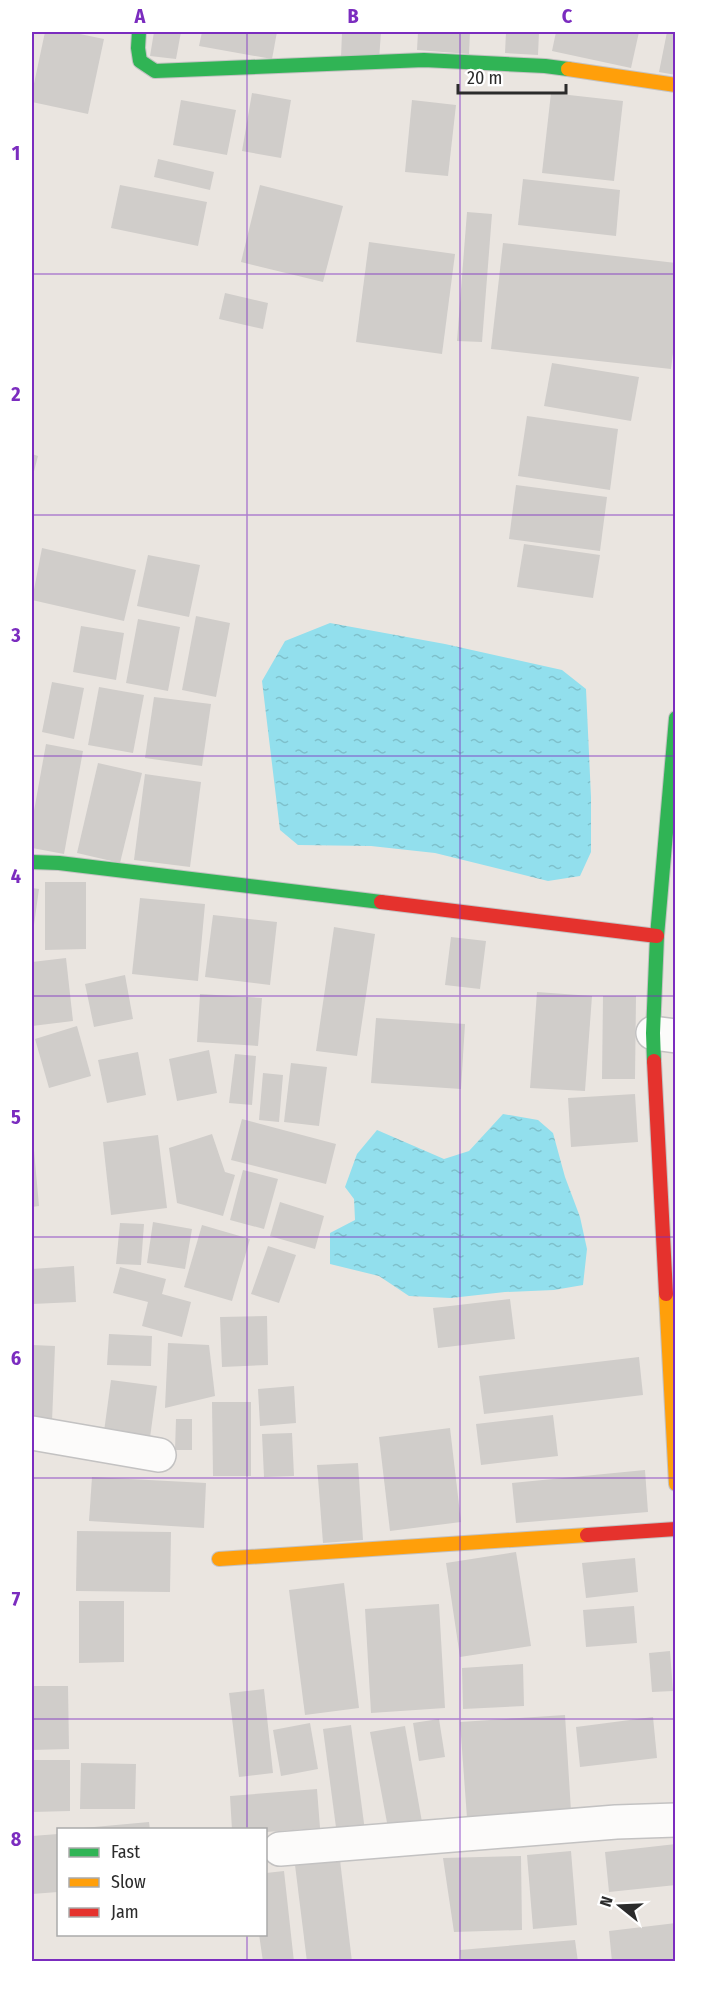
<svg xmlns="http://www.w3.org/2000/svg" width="707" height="1993" viewBox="0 0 707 1993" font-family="'Fira Sans Condensed',sans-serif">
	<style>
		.water { fill: url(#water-ripples) }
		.building { fill: #d0cdca }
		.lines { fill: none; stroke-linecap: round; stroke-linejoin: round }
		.street-casing { stroke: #c3c2c2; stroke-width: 36 }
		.fast-casing { stroke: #c3c2c2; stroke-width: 16 }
		.slow-casing { stroke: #c3c2c2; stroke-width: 16 }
		.jam-casing { stroke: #c3c2c2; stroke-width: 16 }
		.street { stroke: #fcfbfa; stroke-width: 33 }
		.fast { stroke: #30b455; stroke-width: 14 }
		.slow { stroke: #ff9f0a; stroke-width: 14 }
		.jam { stroke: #e5322d; stroke-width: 14 }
		.grid { fill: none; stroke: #7b2cbf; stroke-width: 1.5; stroke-opacity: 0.55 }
		.neatline { fill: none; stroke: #7b2cbf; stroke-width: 2 }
		.grid-label { font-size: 20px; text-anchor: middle; font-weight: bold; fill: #7b2cbf }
	</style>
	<defs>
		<pattern id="water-ripples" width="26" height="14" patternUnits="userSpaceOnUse" patternTransform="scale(1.5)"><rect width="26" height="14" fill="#92dfed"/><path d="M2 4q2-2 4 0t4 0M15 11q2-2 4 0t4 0" fill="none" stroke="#7ec0cb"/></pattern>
	</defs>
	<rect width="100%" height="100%" fill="#eae5e0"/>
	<!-- water -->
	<g class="water">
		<path d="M330 623 445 644 562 670 586 689 591 797V852L580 876 548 881 435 853 371 846 298 845 280 830 262 681 285 641Z"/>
		<path d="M503 1114 538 1120 553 1133 565 1177 580 1217 587 1249 583 1285 554 1290 505 1292 451 1298 409 1296 379 1276 330 1264V1233L355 1220 354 1199 345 1187 357 1154 377 1130 444 1159 469 1151Z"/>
	</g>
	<!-- building -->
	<g class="building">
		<path d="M45 32H70L104 39 88 114 32 102V93Z"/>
		<path d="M154 32H181L176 59 150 56Z"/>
		<path d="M202 32H277L272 59 199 46Z"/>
		<path d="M342 32H381L379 60 341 58Z"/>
		<path d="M418 32H470L469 54 417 50Z"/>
		<path d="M506 32H539L538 55 505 53Z"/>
		<path d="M556 32H639L631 68 552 51Z"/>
		<path d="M667 32H676V75L659 72Z"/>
		<path d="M252 93 291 100 281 158 242 151Z"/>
		<path d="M551 93 623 101 614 181 542 173Z"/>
		<path d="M181 100 236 110 227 155 173 145Z"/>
		<path d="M412 100 456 105 448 176 405 172Z"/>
		<path d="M158 159 214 172 210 190 154 177Z"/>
		<path d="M523 179 620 190 616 236 518 225Z"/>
		<path d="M120 185 207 202 198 246 111 228Z"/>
		<path d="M260 185 343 206 323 282 241 262Z"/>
		<path d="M467 212 492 214 482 342 457 341Z"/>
		<path d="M369 242 455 254 442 354 356 342Z"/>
		<path d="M503 243 676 263V329L671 369 491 349Z"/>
		<path d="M225 293 268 303 263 329 219 319Z"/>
		<path d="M552 363 639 377 631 421 544 406Z"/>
		<path d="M527 416 618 429 610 490 518 476Z"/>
		<path d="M32 454 38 456 32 479Z"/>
		<path d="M516 485 607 497 600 551 509 539Z"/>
		<path d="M524 544 600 555 593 598 517 587Z"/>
		<path d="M42 548 136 570 124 621 32 600Z"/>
		<path d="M148 555 200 565 189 617 137 606Z"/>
		<path d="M196 616 230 623 216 697 182 690Z"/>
		<path d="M138 619 180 627 168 691 126 683Z"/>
		<path d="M81 626 124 633 116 680 73 672Z"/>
		<path d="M52 682 84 688 74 739 42 732Z"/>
		<path d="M99 687 144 695 133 753 88 745Z"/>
		<path d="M154 697 211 704 202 766 145 758Z"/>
		<path d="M46 744 83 751 64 854 32 848V822Z"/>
		<path d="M98 763 142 773 120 863 77 853Z"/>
		<path d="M145 774 201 782 190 867 134 860Z"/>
		<path d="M45 882H86V949L45 950Z"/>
		<path d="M32 888 39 889 33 932H32Z"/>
		<path d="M140 898 205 904 198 981 132 974Z"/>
		<path d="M213 915 277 922 270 985 205 977Z"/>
		<path d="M334 927 375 934 357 1056 316 1051Z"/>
		<path d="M451 937 486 941 480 989 445 985Z"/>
		<path d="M66 958 73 1021 32 1026V962Z"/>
		<path d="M125 975 133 1019 94 1027 85 984Z"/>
		<path d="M537 992 592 996 585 1091 530 1088Z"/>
		<path d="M200 994 262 998 258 1046 197 1042Z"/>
		<path d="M603 996H636L635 1079H602Z"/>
		<path d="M376 1018 465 1024 461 1089 371 1083Z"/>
		<path d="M77 1026 91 1076 49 1088 35 1039Z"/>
		<path d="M209 1050 217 1093 177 1101 169 1059Z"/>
		<path d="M138 1052 146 1095 107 1103 98 1060Z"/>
		<path d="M235 1054 256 1056 252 1105 229 1103Z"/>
		<path d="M291 1063 327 1067 319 1126 284 1122Z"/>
		<path d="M263 1073 283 1075 279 1122 259 1120Z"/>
		<path d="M635 1094 638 1142 571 1147 568 1098Z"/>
		<path d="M242 1119 336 1144 326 1184 231 1160Z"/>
		<path d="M212 1134 225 1172 235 1175 223 1216 177 1203 169 1148Z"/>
		<path d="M158 1135 167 1208 111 1215 103 1142Z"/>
		<path d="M33 1139 39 1206 32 1207V1140Z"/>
		<path d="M243 1170 278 1179 264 1229 230 1220Z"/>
		<path d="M280 1202 324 1216 315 1249 270 1236Z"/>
		<path d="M153 1222 192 1229 185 1269 147 1263Z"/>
		<path d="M120 1223 144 1224 141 1265 116 1264Z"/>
		<path d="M202 1225 250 1239 232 1301 184 1287Z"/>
		<path d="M268 1246 296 1255 279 1303 251 1294Z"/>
		<path d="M74 1266 76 1302 32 1304V1269Z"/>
		<path d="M120 1267 166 1279 162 1294 191 1302 182 1337 142 1326 148 1302 113 1293Z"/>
		<path d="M510 1299 515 1339 438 1348 433 1308Z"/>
		<path d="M267 1316 268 1365 222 1367 220 1317Z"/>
		<path d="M109 1334 152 1336 151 1366 107 1365Z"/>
		<path d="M168 1343 209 1345 215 1396 165 1408Z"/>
		<path d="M32 1345 55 1346 52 1422 32 1421Z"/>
		<path d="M639 1357 643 1395 484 1414 479 1376Z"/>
		<path d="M111 1380 157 1386 149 1445 103 1439Z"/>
		<path d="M294 1386 296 1423 260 1426 258 1389Z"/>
		<path d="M212 1402H251V1476H213Z"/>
		<path d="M553 1415 558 1456 481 1465 476 1424Z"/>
		<path d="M176 1419H192V1450H175Z"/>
		<path d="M450 1428 461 1522 390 1531 379 1437Z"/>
		<path d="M292 1433 294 1476 264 1477 262 1434Z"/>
		<path d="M358 1463 363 1540 323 1543 317 1465Z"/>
		<path d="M645 1470 648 1512 516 1523 512 1483Z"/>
		<path d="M92 1477 206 1483 204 1528 89 1521Z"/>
		<path d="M77 1531 171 1532 170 1592 76 1591Z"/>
		<path d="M516 1552 531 1646 460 1657 446 1563Z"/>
		<path d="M635 1558 638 1592 586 1598 582 1563Z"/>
		<path d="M344 1583 359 1708 305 1715 289 1590Z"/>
		<path d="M79 1601H124V1662L79 1663Z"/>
		<path d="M439 1604 445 1708 371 1713 365 1609Z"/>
		<path d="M634 1606 637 1643 586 1647 583 1610Z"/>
		<path d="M670 1651 673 1691 652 1692 649 1653Z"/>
		<path d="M523 1664 524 1706 463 1709 462 1668Z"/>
		<path d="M32 1686H68L69 1749 32 1750Z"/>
		<path d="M264 1689 273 1773 239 1777 229 1693Z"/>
		<path d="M565 1715 571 1811 467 1818 460 1722Z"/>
		<path d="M653 1717 657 1758 580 1767 576 1727Z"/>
		<path d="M439 1719 445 1757 419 1761 413 1723Z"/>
		<path d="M310 1723 318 1769 281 1776 273 1730Z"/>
		<path d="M351 1725 365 1831 337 1835 323 1729Z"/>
		<path d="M405 1726 422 1822 388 1828 370 1732Z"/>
		<path d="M32 1760H70V1811L32 1812Z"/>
		<path d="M81 1763 136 1764 135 1809H80Z"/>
		<path d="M317 1789 320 1828 266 1832V1830H232L230 1796Z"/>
		<path d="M149 1822 150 1830H83V1828Z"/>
		<path d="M58 1834V1892L32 1894V1836Z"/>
		<path d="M676 1844V1885L609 1892 605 1852Z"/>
		<path d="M571 1851 577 1925 533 1929 527 1855Z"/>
		<path d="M521 1856 522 1930 454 1932 443 1858Z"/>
		<path d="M340 1860 352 1962H307L295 1865Z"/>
		<path d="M284 1871 294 1962H263L259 1934H266V1873Z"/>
		<path d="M676 1923V1962H612L609 1931Z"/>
		<path d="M575 1940 578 1962H461L460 1950Z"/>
	</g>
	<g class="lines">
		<!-- street casing -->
		<g class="street-casing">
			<g id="street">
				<path d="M653 1033 676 1036"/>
				<path d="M32 1433 159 1455"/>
				<path d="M280 1849 616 1822 676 1820"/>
			</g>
		</g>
		<!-- fast casing -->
		<g class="fast-casing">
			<g id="fast">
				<path d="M139 32 138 48 140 61 155 71 424 60 545 66 568 69"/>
				<path d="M32 862 59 863 381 902"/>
				<path d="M654 1061 653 1033 657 936 676 718"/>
			</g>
		</g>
		<!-- slow casing -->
		<g class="slow-casing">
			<g id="slow">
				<path d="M568 69 676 85"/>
				<path d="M666 1294 676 1484"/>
				<path d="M219 1559 587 1535"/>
			</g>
		</g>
		<!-- jam casing -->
		<g class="jam-casing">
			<g id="jam">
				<path d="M381 902 657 936"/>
				<path d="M654 1061 666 1294"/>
				<path d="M587 1535 676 1529"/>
			</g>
		</g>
		<!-- street -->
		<use href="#street" class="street"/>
		<!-- fast -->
		<use href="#fast" class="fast"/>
		<!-- slow -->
		<use href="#slow" class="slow"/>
		<!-- jam -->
		<use href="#jam" class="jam"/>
	</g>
	<!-- grid -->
	<path class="grid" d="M247 32V1830M460 32V1962M32 274H676M32 515H676M32 756H676M32 996H676M32 1237H676M32 1478H676M32 1719H676M247 1934V1962"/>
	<!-- border -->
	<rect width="707" height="1993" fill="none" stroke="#ffffff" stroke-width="66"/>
	<!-- legend -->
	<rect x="57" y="1828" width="210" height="108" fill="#ffffff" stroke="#aaaaaa" stroke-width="1.5"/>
	<rect x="69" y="1848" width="30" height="9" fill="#30b455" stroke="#aaaaaa" stroke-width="1.5"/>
	<text x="111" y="1858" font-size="18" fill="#2b2b2b">Fast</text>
	<rect x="69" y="1878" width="30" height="9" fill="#ff9f0a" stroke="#aaaaaa" stroke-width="1.5"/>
	<text x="111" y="1888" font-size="18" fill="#2b2b2b">Slow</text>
	<rect x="69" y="1908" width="30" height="9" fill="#e5322d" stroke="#aaaaaa" stroke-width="1.5"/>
	<text x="111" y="1918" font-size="18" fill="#2b2b2b">Jam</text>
	<!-- north arrow -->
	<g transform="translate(620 1906) rotate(288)" stroke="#ffffff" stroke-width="4.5" paint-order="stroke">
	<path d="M0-4.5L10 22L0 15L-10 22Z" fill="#2b2b2b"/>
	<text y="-9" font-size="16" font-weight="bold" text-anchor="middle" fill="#2b2b2b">N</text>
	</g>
	<!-- scale -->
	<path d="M458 84v9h108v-9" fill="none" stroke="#2b2b2b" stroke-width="3"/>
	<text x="467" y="84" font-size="18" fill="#2b2b2b" stroke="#ffffff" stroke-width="4.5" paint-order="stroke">20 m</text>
	<rect x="33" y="33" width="641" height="1927" class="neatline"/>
	<g class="grid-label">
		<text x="140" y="23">A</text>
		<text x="353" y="23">B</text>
		<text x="567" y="23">C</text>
		<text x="16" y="160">1</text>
		<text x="16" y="401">2</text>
		<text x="16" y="642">3</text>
		<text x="16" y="883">4</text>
		<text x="16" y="1124">5</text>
		<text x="16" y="1365">6</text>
		<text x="16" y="1606">7</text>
		<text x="16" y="1846">8</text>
	</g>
</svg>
